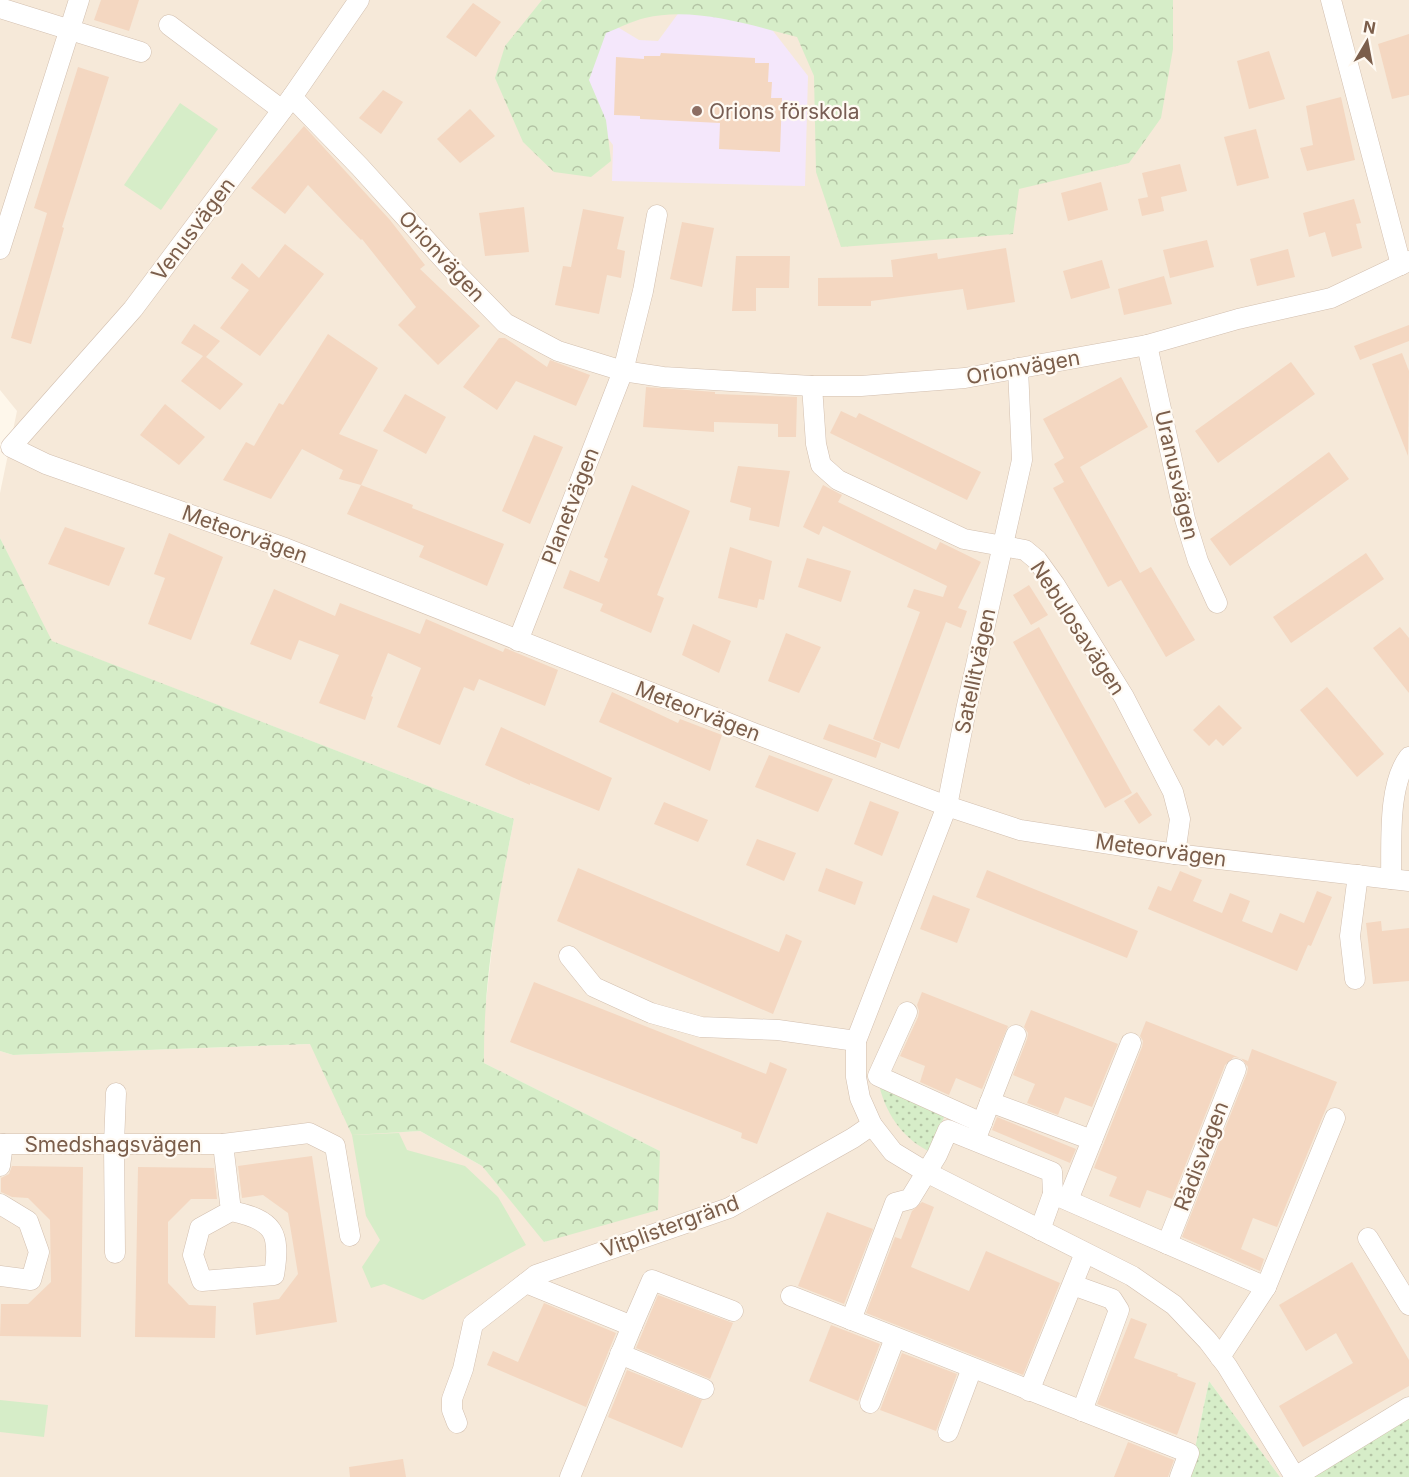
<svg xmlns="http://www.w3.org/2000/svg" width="1409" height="1477" viewBox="0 0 1409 1477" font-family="Inter,sans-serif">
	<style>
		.residential { fill: #f6e9d9 }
		.education { fill: #f4e7fb }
		.grass { fill: url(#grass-dots) }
		.forest { fill: url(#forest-crowns) }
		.garden { fill: #d6edc8 }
		.building { fill: #f4d7c1 }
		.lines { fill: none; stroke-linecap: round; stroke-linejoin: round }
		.minor-casing { stroke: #d2bfaf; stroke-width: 21 }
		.minor { stroke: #fff; stroke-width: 20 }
		.education-dot { fill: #8d6e63; stroke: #fffaf3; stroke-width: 2 }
		.labels { text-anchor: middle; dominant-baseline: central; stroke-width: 4.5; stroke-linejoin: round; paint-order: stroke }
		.education-label { font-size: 21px; fill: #785e54; stroke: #fffaf3; text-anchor: start }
		.street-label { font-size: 21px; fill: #7b5e4b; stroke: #fffaf3 }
	</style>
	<defs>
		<pattern id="grass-dots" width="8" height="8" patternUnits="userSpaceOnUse" patternTransform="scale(1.5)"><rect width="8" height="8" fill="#d6edc8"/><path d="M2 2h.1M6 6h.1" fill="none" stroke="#b3c3a4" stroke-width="1.8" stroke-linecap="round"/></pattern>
		<pattern id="forest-crowns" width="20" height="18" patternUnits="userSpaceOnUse" patternTransform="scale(1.5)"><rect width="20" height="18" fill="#d6edc8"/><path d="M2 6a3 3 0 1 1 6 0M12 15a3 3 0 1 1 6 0" fill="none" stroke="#b3c3a4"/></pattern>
	</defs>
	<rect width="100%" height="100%" fill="#fef7eb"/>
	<!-- residential -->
	<path class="residential" d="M0 0H1409V1415L1284 1477H1280L1209 1381 1189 1477H0V1051L13 1055 311 1044 352 1134 420 1131 482 1166 545 1242 660 1151 484 1063V1020L496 911 514 819 51 641 0 538V493L17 411 0 390Z"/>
	<!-- education -->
	<path class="education" d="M688 0H749L808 76 805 186 612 181 613 145 552 64 586 8 639 40 658 41Z"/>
	<!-- grass -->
	<g class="grass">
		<path d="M878 1081 947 1111 928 1151C900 1136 885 1112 878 1081Z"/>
		<path d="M1209 1381 1280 1477H1189Z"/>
		<path d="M1409 1415V1477H1284Z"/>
	</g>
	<!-- forest -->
	<g class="forest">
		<path d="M542 0H1173V49L1161 118 1129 163 1019 189 1013 234 841 247 816 172 814 76 797 37C751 25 693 6 645 18 632 21 619 28 606 33L589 80 606 120 611 161 591 177 554 172 523 142 495 78 505 46Z"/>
		<path d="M0 538 52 641 514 819C498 900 483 981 484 1063L660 1151 658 1210 544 1242 482 1166 420 1131 352 1135 310 1044 13 1055 0 1051Z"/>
	</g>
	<!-- garden -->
	<g class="garden">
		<path d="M180 103 218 129 161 210 124 185Z"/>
		<path d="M399 1133 407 1150 465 1166 498 1197 526 1245 423 1300 384 1284 371 1288 362 1267 380 1240 366 1216 352 1135Z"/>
		<path d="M0 1400 48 1405 44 1437 0 1432Z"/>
	</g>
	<!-- building -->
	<g class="building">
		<path d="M101 0H139L129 31 94 20Z"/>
		<path d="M473 3 501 22 476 57 446 37Z"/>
		<path d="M1409 34V95L1392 99 1378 44Z"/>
		<path d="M1269 51 1285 99 1249 109 1237 61Z"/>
		<path d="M661 53 755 58V63H769L768 82H772L771 98H782L780 152 719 149 720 123 640 119V116L614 115 616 57 644 59V56H660Z"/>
		<path d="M78 67 109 77 62 227 64 228 31 344 11 338 47 213 34 208Z"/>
		<path d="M383 90 403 102 381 134 359 118Z"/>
		<path d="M1341 97 1355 160 1307 171 1300 148 1313 145 1306 106Z"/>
		<path d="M470 109 495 136 460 163 437 139Z"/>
		<path d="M304 126 390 220 425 265 420 269 480 326 438 365 398 325 416 307 362 239 361 240 308 185 285 214 251 188Z"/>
		<path d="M1256 129 1269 178 1237 186 1224 137Z"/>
		<path d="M1180 164 1187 191 1161 197 1164 211 1142 216 1138 199 1148 197 1142 173Z"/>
		<path d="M1101 182 1108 210 1068 221 1061 193Z"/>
		<path d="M1354 199 1361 223 1356 224 1362 248 1332 257 1325 232 1309 237 1303 213Z"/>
		<path d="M524 207 529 252 485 256 479 213Z"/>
		<path d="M583 209 624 217 617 249 625 251 621 278 607 275 599 314 555 305 563 266 571 267Z"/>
		<path d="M682 222 714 228 702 287 670 279Z"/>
		<path d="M1207 240 1214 267 1170 278 1163 250Z"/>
		<path d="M285 244 324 274 260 356 220 328 249 290 231 278 242 263 259 278Z"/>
		<path d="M1006 248 1015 302 967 310 963 289 871 301V306H818V278L893 277 891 260 937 253 938 259Z"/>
		<path d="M1288 249 1295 277 1257 286 1250 259Z"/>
		<path d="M736 256H790L789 288H756V311H732Z"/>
		<path d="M1102 260 1110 288 1071 299 1063 271Z"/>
		<path d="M1164 276 1172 304 1124 315 1118 289Z"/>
		<path d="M194 324 220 341 206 357 243 384 220 410 181 381 203 356 181 343Z"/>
		<path d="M1409 325V341L1360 360 1354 346Z"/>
		<path d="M328 334 378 368 339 434 378 450 361 485 339 479 343 470 302 449 271 499 223 480 246 442 254 446 279 403 283 405Z"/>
		<path d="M499 338H505L547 367 550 360 590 375 576 406 516 381 497 410 463 387Z"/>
		<path d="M1402 353 1409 371 1408 456 1372 364Z"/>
		<path d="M1291 362 1315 394 1218 463 1195 431Z"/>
		<path d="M1121 377 1148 427 1080 467 1140 573 1151 567 1195 640 1166 657 1121 580 1108 587 1053 488 1064 482 1054 464 1064 458 1043 419Z"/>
		<path d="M646 387 715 392V394L797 397 796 437H778V424L714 422V432L643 427Z"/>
		<path d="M405 394 446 417 426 454 383 431Z"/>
		<path d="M165 404 205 437 179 465 140 435Z"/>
		<path d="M841 411 856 418 859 413 981 472 967 500 830 433Z"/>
		<path d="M534 435 563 447 530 524 502 511Z"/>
		<path d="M1329 452 1349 479 1230 566 1210 539Z"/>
		<path d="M738 466 790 471 779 527 749 520 751 508 730 502Z"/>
		<path d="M361 485 413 505 412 508 504 544 487 586 419 557 424 546 347 514Z"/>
		<path d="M632 485 690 511 657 595 664 598 651 633 600 611 603 604 563 588 570 570 599 582 608 559 604 557Z"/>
		<path d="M823 485 842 495 838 502 936 550 940 542 981 562 958 608 967 611 961 628 946 622 899 749 873 739 920 612 907 607 914 589 943 597 947 586 823 526 819 535 803 527Z"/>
		<path d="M65 527 125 548 109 586 48 564Z"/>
		<path d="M169 533 223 557 191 640 148 624 165 578 154 574Z"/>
		<path d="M730 547 772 561 764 600 759 599 757 608 718 598Z"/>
		<path d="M1366 553 1384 579 1291 643 1273 617Z"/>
		<path d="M807 558 851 571 841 602 798 587Z"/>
		<path d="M1029 585 1048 615 1031 625 1013 595Z"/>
		<path d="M274 589 335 616 340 603 420 634 426 619 503 652 505 648 558 670 545 706 479 679 474 691 464 687 440 745 397 727 421 668 388 653 371 696 373 697 365 720 319 703 339 655 299 640 291 660 250 644Z"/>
		<path d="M693 624 731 641 719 673 682 655Z"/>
		<path d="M1039 627 1132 793 1105 808 1013 642Z"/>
		<path d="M1400 627 1409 638V693L1373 648Z"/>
		<path d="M786 633 821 647 799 693 768 681Z"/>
		<path d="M1327 687 1384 754 1357 777 1300 710Z"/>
		<path d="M612 692 678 723 680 719 722 735 710 771 599 722Z"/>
		<path d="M1219 705 1242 728 1223 746 1216 739 1209 746 1193 730Z"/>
		<path d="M829 724 881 743 876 758 823 739Z"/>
		<path d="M501 727 612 778 599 811 530 783V785L485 765Z"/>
		<path d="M769 755 833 779 818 812 755 787Z"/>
		<path d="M1137 792 1152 815 1139 824 1124 801Z"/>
		<path d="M870 801 899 812 882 856 854 844Z"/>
		<path d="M664 802 708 820 698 842 654 824Z"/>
		<path d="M757 839 796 853 784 881 746 865Z"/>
		<path d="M578 868 779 952 786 934 802 941 773 1014 557 921Z"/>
		<path d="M826 868 863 882 855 905 818 891Z"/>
		<path d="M987 870 1138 931 1127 958 976 897Z"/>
		<path d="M1180 871 1202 880 1193 901 1222 913 1230 893 1250 901 1242 921 1272 933 1280 913 1304 923 1317 891 1332 897 1311 946 1308 945 1297 971 1148 909 1158 886 1171 891Z"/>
		<path d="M933 895 970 909 957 943 920 929Z"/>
		<path d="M1381 921 1382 931 1409 928V981L1373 984 1366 923Z"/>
		<path d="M534 982 766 1074 770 1062 787 1069 757 1144 741 1138 742 1133 510 1042Z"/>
		<path d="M922 992 1008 1026 982 1089 956 1078 949 1095 920 1082 925 1066 900 1056 918 1017 919 1011 917 1005Z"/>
		<path d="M1031 1010 1118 1044 1092 1107 1065 1097 1058 1115 1027 1103 1035 1084 1013 1075 1027 1039 1028 1033 1024 1027Z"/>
		<path d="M1146 1021 1248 1061 1252 1049 1337 1082 1277 1227 1253 1218 1241 1249 1264 1259 1260 1271 1182 1237 1247 1073 1248 1067 1241 1058 1234 1057 1225 1065 1172 1199 1147 1190 1140 1208 1109 1196 1117 1177 1094 1168 1142 1047 1143 1041 1140 1036Z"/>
		<path d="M997 1117 1076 1149 1070 1163 992 1130Z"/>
		<path d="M312 1156 337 1322 256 1335 253 1303 279 1299 298 1274 288 1213 263 1195 242 1198 238 1166Z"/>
		<path d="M12 1166 83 1167 81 1337 0 1336 1 1304H28L51 1282 50 1220 28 1198 12 1197 1 1192V1178L9 1174Z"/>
		<path d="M138 1167 214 1168 217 1199H191L168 1222V1283L189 1305 216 1306 215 1338 135 1337Z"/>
		<path d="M922 1202 934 1207 911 1267 969 1291 986 1251 1060 1283 1023 1375 866 1313 895 1237 901 1239 912 1211Z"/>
		<path d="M827 1212 873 1229 844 1304 798 1286Z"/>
		<path d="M1352 1262 1409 1360V1386L1303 1447 1279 1406 1353 1363 1336 1333 1306 1351 1279 1305Z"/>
		<path d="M658 1295 733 1323 710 1379 636 1348Z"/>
		<path d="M544 1303 616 1333 586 1407 487 1365 493 1351 518 1362Z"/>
		<path d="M1131 1318 1147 1324 1134 1358 1178 1374 1177 1376 1196 1383 1177 1435 1097 1404Z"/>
		<path d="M831 1325 880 1344 858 1401 809 1381Z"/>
		<path d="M902 1353 957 1374 936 1431 880 1410Z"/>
		<path d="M627 1370 702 1400 682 1448 608 1417Z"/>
		<path d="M1128 1442 1174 1460 1168 1477H1114Z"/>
		<path d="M403 1459 406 1477H350L349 1467Z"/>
	</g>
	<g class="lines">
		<!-- minor casing -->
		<g class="minor-casing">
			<g id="minor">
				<path d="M359 0 292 97 133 309 11 447 46 464 285 548 756 734 947 806 1020 830 1175 854 1409 881"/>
				<path d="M1331 0 1401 265"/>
				<path d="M0 8 141 52"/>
				<path d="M169 25 282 110"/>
				<path d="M292 97 360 167 455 272 505 323 558 351 623 371 663 377 812 386H861L965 378 1147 345 1238 319 1331 298 1409 261"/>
				<path d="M0 249 79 0"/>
				<path d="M1147 345 1185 519 1198 561 1217 603"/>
				<path d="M1018 368 1022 460 966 710 947 806 856 1041V1077L860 1098 872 1125 893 1152 926 1172 1132 1276 1174 1305 1208 1341 1227 1366 1295 1477"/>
				<path d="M812 386 816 444 821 465 838 480 964 539 1025 550 1037 560 1055 585 1124 697 1173 792 1180 819 1175 854"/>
				<path d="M518 641 623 371 643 291 657 215"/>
				<path d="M1391 879C1392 844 1387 786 1409 757"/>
				<path d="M569 956 594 987 651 1013 701 1027 778 1030 856 1041"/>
				<path d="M1355 979 1350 936 1358 875"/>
				<path d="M907 1012 878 1076 982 1123"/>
				<path d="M990 1102 1092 1140"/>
				<path d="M978 1133 1016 1035"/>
				<path d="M0 1144H223L309 1133 335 1146 350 1236"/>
				<path d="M223 1144 231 1211 200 1228 193 1255 202 1281 274 1275C281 1232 274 1220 231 1211"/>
				<path d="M0 1166 3 1144"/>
				<path d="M1068 1200 1131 1043"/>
				<path d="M0 1204 28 1221 39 1252 31 1280 0 1276"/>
				<path d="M1040 1230 1053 1194"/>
				<path d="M1368 1238 1409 1305"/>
				<path d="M1167 1244 1236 1069"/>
				<path d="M115 1253 114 1144 116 1093"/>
				<path d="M526 1283 632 1326 570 1477"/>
				<path d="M1073 1285 1112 1299 1119 1310 1082 1411"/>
				<path d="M1266 1287 1335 1118"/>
				<path d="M791 1296 1189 1453 1180 1477"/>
				<path d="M851 1320 895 1203 910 1199 937 1155 948 1130 1052 1172 1053 1194 1266 1287 1220 1357"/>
				<path d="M632 1326 652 1280 733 1311"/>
				<path d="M620 1354 704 1389"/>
				<path d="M1029 1391 1085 1253"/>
				<path d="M870 1403 895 1338"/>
				<path d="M457 1423 452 1410V1399L463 1369 473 1324 536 1275 729 1208 853 1138 872 1125"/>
				<path d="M948 1432 972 1368"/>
				<path d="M1295 1477 1409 1407"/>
			</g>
		</g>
		<!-- minor -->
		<use href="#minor" class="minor"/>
	</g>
	<!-- markers -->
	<circle class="education-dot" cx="697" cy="111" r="6"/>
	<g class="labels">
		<!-- education labels -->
		<g class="education-label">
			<text x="709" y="111">Orions förskola</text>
		</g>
		<!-- street labels -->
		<g class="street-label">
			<text transform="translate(193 229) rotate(-53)">Venusvägen</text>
			<text transform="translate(442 256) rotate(47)">Orionvägen</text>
			<text transform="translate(1023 367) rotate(-10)">Orionvägen</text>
			<text transform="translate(1177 475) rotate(77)">Uranusvägen</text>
			<text transform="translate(570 506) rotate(-69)">Planetvägen</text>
			<text transform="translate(245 534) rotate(20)">Meteorvägen</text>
			<text transform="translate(1078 628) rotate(57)">Nebulosavägen</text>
			<text transform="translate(975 671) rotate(-78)">Satellitvägen</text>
			<text transform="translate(698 711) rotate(21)">Meteorvägen</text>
			<text transform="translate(1161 850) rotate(8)">Meteorvägen</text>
			<text x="113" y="1144">Smedshagsvägen</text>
			<text transform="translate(1201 1156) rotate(-69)">Rädisvägen</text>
			<text transform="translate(670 1226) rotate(-20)">Vitplistergränd</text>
		</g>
	</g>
	<!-- north arrow -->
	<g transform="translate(1367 42) rotate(10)" stroke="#fffaf3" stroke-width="4.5" paint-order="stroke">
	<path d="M0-4.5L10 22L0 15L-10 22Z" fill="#7b5e4b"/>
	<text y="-9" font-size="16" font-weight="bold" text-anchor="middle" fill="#7b5e4b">N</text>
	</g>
</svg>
